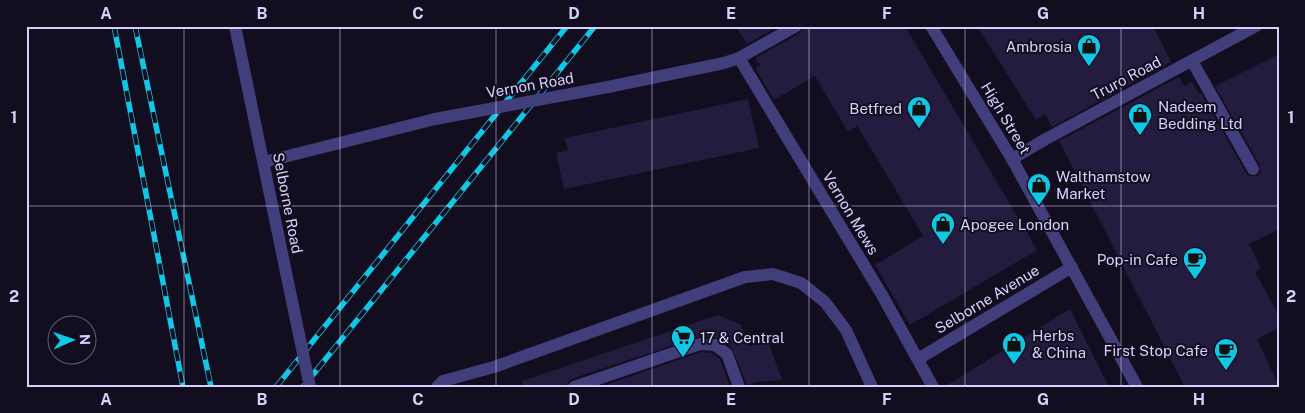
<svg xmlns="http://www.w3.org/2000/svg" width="1305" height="413" viewBox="0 0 1305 413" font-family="'Public Sans',sans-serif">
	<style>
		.building { fill: #241c3f }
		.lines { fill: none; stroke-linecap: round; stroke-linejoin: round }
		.service { stroke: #423d7b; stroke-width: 12 }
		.pedestrian { stroke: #423d7b; stroke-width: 12 }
		.minor { stroke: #423d7b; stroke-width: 12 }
		.tertiary { stroke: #423d7b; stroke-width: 12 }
		.rail-casing { stroke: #11c7e6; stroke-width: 5.5 }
		.rail { stroke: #120e1f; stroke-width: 4; stroke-dasharray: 11; stroke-linecap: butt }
		.minor-bridge { stroke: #423d7b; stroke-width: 12 }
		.tertiary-bridge { stroke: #423d7b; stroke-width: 12 }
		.grid { fill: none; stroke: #d7d0fc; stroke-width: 1; stroke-opacity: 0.55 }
		.labels { text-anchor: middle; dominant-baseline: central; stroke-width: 4; stroke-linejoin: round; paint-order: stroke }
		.poi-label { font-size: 15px; fill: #d7d0fc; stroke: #120e1f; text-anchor: start }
		.street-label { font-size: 15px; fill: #d7d0fc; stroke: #120e1f }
		.neatline { fill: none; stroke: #d7d0fc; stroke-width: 2 }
		.grid-label { font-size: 16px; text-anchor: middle; font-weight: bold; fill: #d7d0fc }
	</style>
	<rect width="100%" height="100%" fill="#120e1f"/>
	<!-- building -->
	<g class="building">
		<path d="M736 26H779L747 44Z"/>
		<path d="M804 26H905L1037 250 910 325 875 265 923 236 884 170 857 126 848 132 815 76 774 100 755 68 760 65 755 58 800 33Z"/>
		<path d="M977 26H1153L1171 62 1052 127 1045 114 1036 120Z"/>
		<path d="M1279 54V229L1249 244 1261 269 1255 272 1279 315V328L1257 339 1279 387H1185L1059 141 1179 77 1184 86 1192 82 1199 94 1201 93 1246 173 1249 176H1257L1260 173V165L1215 86Z"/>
		<path d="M748 99 759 148 564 189 556 153 568 150 565 138Z"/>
		<path d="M1070 309 1109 387H944Z"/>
		<path d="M718 315 741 325 749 347 768 341 782 380 756 382 747 385 732 348 719 338 701 336 571 379 568 382 566 387H523L522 381Z"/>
		<path d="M701 352 712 353 720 359 730 387H600Z"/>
	</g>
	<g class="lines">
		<!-- service -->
		<g class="service">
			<path d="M1192 61 1253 169"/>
			<path d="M437 387 443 381 494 367 745 277 773 274 801 283 825 302 846 330 872 387"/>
			<path d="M574 387 700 344 715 345 727 354 739 387"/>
		</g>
		<!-- pedestrian -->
		<g class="pedestrian">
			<path d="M931 26 1012 159 1137 387"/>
			<path d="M1012 159 1044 140"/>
		</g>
		<!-- minor -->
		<g class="minor">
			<path d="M739 58 882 295 933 387"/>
			<path d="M608 87 724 63 739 58 796 26"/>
			<path d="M1044 140 1256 26"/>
			<path d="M264 162 435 119"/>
			<path d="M918 359 1072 267"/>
		</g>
		<!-- tertiary -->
		<path class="tertiary" d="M235 26 288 282"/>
		<!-- rail casing -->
		<g class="rail-casing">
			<g id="rail">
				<path d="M114 26 183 387"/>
				<path d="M135 26 211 387"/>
				<path d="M276 387 567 26"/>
				<path d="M303 387 595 26"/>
			</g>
		</g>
		<!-- rail -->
		<use href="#rail" class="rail"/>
		<!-- minor-bridge -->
		<path class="minor-bridge" d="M435 119 608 87"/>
		<!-- tertiary-bridge -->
		<path class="tertiary-bridge" d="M288 282 310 387"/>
	</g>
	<!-- grid -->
	<path class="grid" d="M184 26V387M340 26V387M496 26V387M652 26V387M809 26V387M965 26V387M1121 26V387M26 206H1279"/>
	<!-- icons -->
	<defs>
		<g id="shop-pin" transform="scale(1.25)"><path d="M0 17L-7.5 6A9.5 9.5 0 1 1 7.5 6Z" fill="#11c7e6" stroke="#120e1f"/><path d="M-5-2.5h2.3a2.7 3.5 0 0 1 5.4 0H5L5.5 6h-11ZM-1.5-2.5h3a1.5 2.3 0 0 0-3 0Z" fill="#111"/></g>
		<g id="cafe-pin" transform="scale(1.25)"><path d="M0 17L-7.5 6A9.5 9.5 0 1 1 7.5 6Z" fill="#11c7e6" stroke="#120e1f"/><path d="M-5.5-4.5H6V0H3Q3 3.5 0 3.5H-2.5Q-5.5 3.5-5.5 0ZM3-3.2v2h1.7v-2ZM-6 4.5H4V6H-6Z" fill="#111"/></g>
		<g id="supermarket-pin" transform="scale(1.25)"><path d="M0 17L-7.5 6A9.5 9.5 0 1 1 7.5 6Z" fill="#11c7e6" stroke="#120e1f"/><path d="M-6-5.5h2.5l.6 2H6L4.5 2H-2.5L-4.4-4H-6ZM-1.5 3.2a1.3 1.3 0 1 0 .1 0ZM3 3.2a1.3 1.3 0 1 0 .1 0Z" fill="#111"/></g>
	</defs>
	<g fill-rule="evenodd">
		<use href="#shop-pin" x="1089" y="46"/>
		<use href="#shop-pin" x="919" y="108"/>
		<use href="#shop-pin" x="1140" y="115"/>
		<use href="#shop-pin" x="1039" y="185"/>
		<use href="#shop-pin" x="943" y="224"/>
		<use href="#cafe-pin" x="1195" y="259"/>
		<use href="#supermarket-pin" x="683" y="337"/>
		<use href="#shop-pin" x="1014" y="344"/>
		<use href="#cafe-pin" x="1226" y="350"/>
	</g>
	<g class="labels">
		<!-- poi labels -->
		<g class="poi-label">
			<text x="1072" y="46" text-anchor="end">Ambrosia</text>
			<text x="1158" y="106">Nadeem<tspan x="1158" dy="17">Bedding Ltd</tspan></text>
			<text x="902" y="108" text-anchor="end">Betfred</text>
			<text x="1056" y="176">Walthamstow<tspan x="1056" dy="17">Market</tspan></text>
			<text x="960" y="224">Apogee London</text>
			<text x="1178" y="259" text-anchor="end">Pop-in Cafe</text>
			<text x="1032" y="335">Herbs<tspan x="1032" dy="17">&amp; China</tspan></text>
			<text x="700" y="337">17 &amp; Central</text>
			<text x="1208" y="350" text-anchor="end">First Stop Cafe</text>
		</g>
		<!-- street labels -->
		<g class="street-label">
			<text transform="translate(1126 78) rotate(-28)">Truro Road</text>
			<text transform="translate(530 85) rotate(-10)">Vernon Road</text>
			<text transform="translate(1006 118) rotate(59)">High Street</text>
			<text transform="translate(288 203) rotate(79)">Selborne Road</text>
			<text transform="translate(851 213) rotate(59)">Vernon Mews</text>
			<text transform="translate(987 299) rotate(-31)">Selborne Avenue</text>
		</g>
	</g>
	<!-- border -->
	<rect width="1305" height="413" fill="none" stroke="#120e1f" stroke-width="55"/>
	<!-- north arrow -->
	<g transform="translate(72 340) rotate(88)"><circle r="24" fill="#120e1f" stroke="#615c77"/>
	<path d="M0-4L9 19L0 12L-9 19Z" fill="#11c7e6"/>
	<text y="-8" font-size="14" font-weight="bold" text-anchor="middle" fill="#d7d0fc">N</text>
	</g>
	<rect x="28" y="28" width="1250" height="358" class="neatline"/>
	<g class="grid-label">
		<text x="106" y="19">A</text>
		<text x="262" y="19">B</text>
		<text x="418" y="19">C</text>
		<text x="574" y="19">D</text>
		<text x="731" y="19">E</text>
		<text x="887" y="19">F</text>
		<text x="1043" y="19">G</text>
		<text x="1199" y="19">H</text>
		<text x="14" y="123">1</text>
		<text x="1291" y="123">1</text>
		<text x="14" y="302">2</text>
		<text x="1291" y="302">2</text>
		<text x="106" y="405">A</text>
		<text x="262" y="405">B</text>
		<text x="418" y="405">C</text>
		<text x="574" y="405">D</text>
		<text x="731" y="405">E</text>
		<text x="887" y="405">F</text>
		<text x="1043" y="405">G</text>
		<text x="1199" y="405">H</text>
	</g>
</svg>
